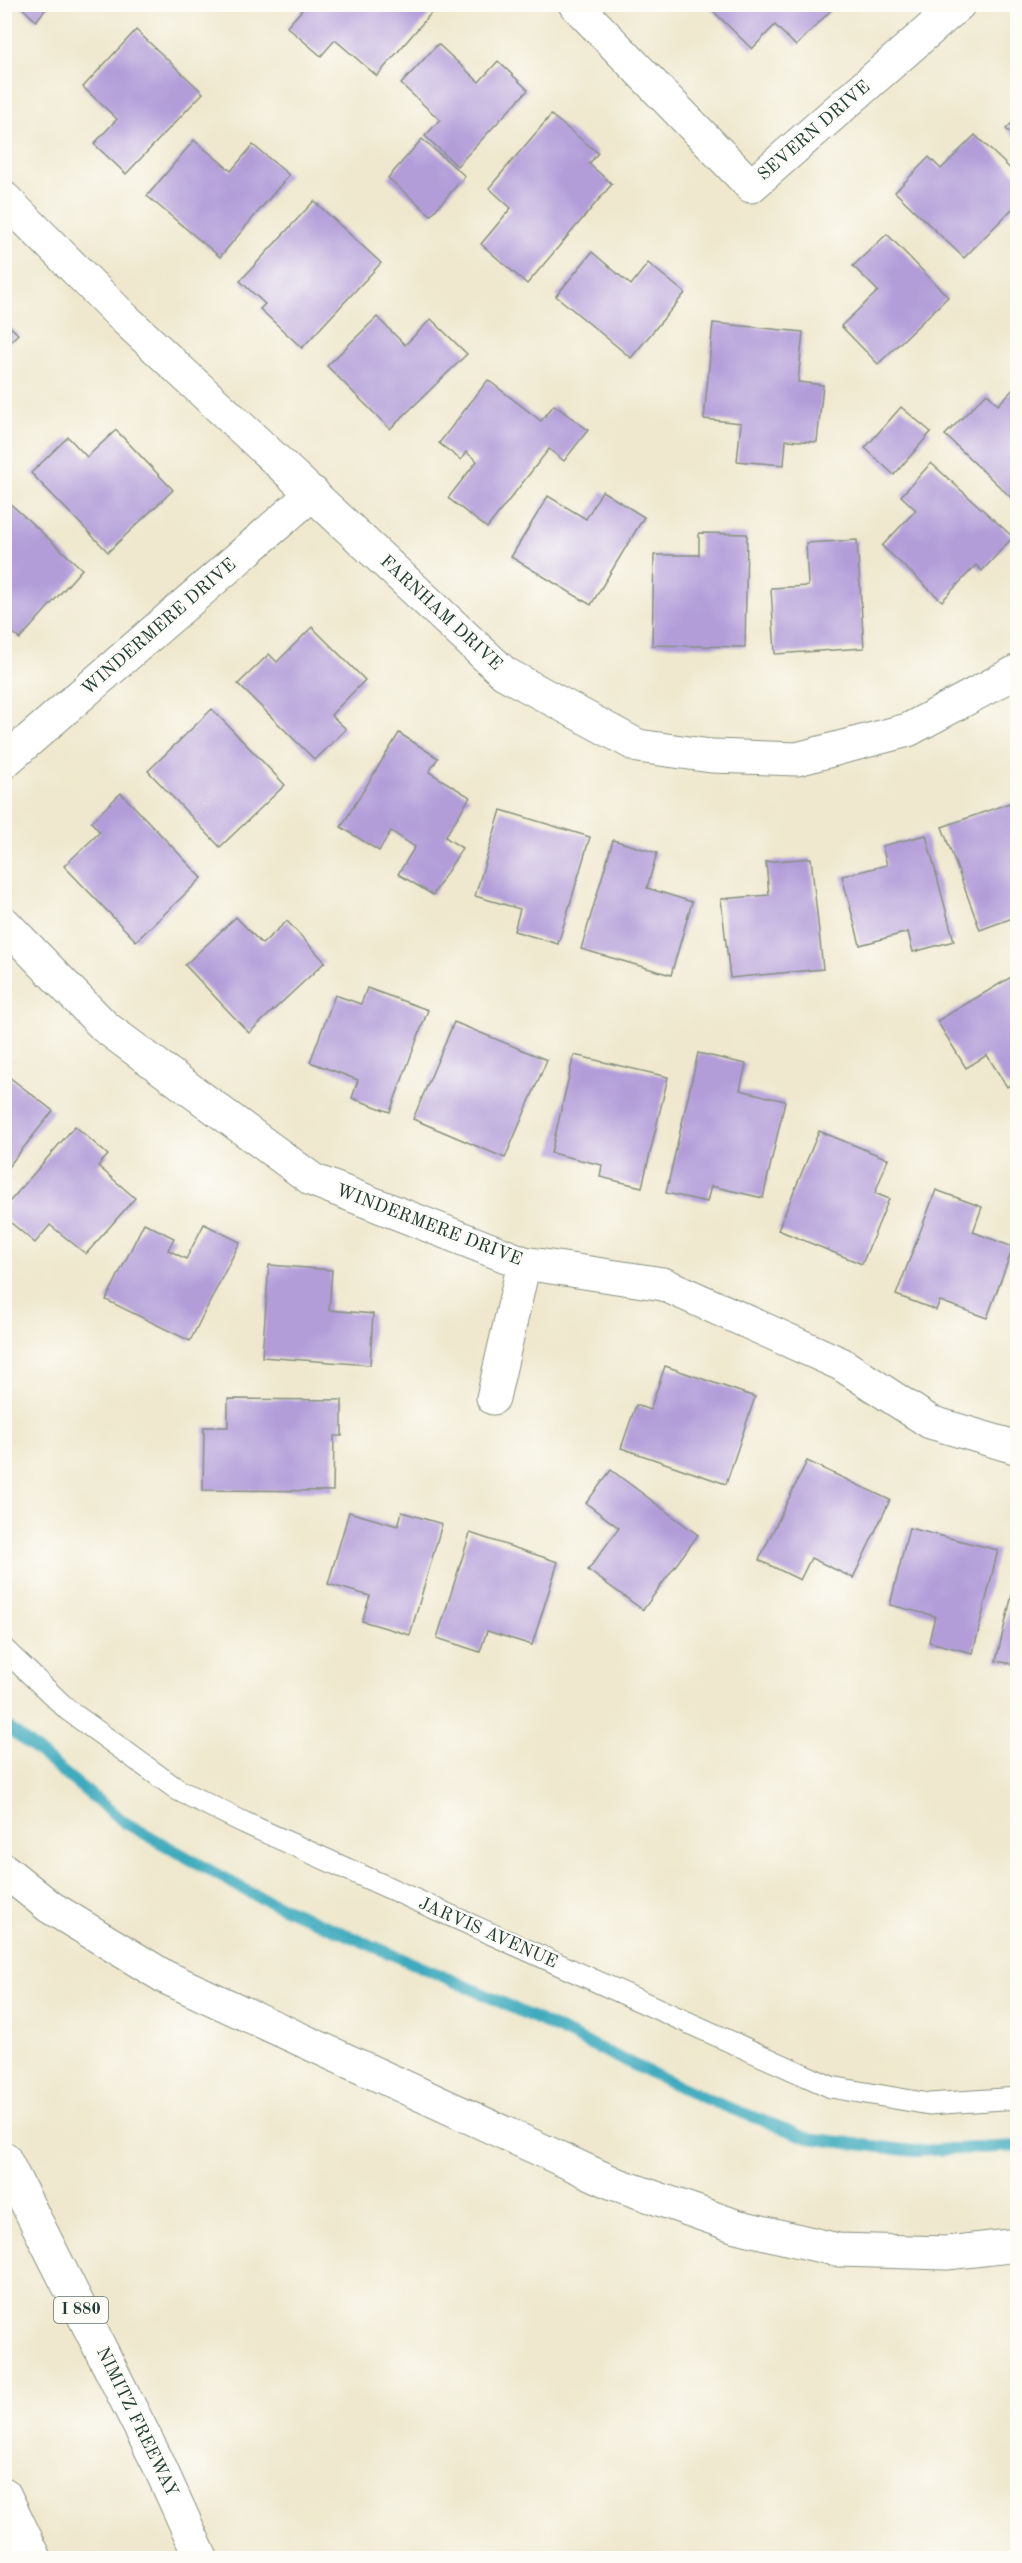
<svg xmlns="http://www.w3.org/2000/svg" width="1022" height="2563" viewBox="0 0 1022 2563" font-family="'Old Standard TT',serif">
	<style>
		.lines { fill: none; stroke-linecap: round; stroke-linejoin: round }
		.stream { stroke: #3eaabd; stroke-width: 12 }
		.building { fill: #b29dd9 }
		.service-casing { stroke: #879281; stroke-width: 23 }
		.minor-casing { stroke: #879281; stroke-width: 35 }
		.motorway-casing { stroke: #879281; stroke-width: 35 }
		.service { stroke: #fff; stroke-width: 21 }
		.minor { stroke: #fff; stroke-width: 33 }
		.motorway { stroke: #fff; stroke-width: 33 }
		.labels { text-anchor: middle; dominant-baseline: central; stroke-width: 4.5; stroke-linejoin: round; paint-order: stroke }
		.shield { fill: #fdfcf7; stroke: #62766e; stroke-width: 1.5 }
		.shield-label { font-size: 16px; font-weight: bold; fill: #1f3d34 }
		.street-label { font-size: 18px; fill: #1f3d34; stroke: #fdfcf7 }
	</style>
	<rect width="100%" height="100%" fill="#fdfcf7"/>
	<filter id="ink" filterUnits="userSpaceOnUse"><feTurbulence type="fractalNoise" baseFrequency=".0167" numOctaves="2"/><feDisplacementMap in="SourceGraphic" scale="12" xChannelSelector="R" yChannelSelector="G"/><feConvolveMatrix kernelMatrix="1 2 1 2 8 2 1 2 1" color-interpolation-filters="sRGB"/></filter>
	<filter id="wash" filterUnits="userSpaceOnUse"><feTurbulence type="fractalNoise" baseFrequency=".008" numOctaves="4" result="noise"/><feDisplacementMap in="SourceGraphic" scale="24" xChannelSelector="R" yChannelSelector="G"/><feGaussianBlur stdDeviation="1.35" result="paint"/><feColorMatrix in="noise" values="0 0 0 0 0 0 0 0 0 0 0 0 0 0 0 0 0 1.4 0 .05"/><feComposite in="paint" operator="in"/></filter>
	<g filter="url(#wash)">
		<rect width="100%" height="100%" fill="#efe8ce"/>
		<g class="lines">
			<!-- stream -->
			<path class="stream" d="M4 1724 124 1822 252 1894 477 1991 704 2098 808 2138 914 2151 1018 2146"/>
		</g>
		<g id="blocks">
			<!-- building -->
			<g class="building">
				<path d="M18 4H50L36 21Z"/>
				<path d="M307 4H439L377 76 335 40 321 56 287 27Z"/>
				<path d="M716 4H837L796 46 775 25 752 49 711 9Z"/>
				<path d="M136 30 203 93 126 174 94 144 117 119 83 87Z"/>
				<path d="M438 44 479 82 498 61 528 90 457 166 425 136 440 120 401 84Z"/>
				<path d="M551 115 598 153 589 164 612 184 527 284 481 244 511 208 489 188Z"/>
				<path d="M1018 117V140L1006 129Z"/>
				<path d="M975 135 1018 176V203L964 258 895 192 929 157 941 169Z"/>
				<path d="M422 139 465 176 431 215 388 178Z"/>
				<path d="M194 140 231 171 253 145 289 175 220 257 147 196Z"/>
				<path d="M314 201 381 263 302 348 260 309 265 304 240 281Z"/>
				<path d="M887 234 948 297 878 364 841 326 878 291 853 266Z"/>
				<path d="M592 252 631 285 648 263 685 293 631 358 556 296Z"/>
				<path d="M377 317 405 345 431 319 467 354 390 429 327 366Z"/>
				<path d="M4 321 18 334 4 348Z"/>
				<path d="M713 323 803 332 798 382 823 385 817 442 786 440 784 465 737 461 741 423 704 419Z"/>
				<path d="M488 380 541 421 554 405 588 430 564 461 549 449 487 528 448 498 477 461 466 452 461 460 439 443Z"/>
				<path d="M1018 384V504L945 435 987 393 998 405Z"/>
				<path d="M901 407 931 432 894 475 865 448Z"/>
				<path d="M116 430 173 490 108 552 31 473 68 437 87 457Z"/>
				<path d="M931 463 1013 537 982 571 976 565 942 601 882 546 916 510 901 496Z"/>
				<path d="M602 491 644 517 591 605 511 557 548 496 586 519Z"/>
				<path d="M4 498 82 569 20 639 4 625Z"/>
				<path d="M699 533 747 534 745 647 652 645 654 555H699Z"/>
				<path d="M857 540 864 648 775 654 771 588 808 586 806 543Z"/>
				<path d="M312 627 365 680 331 715 346 729 315 760 238 684 269 654 277 662Z"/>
				<path d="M212 709 285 785 220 847 148 771Z"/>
				<path d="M399 733 438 758 429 772 470 797 445 837 462 848 433 895 398 874 415 847 391 831 379 851 341 827Z"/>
				<path d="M121 793 202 878 136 941 64 866 100 832 91 822Z"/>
				<path d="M1018 800V888L1014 889 1018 899V916L980 930 942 827Z"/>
				<path d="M501 810 590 837 558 944 514 931 520 909 475 896Z"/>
				<path d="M926 835 954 941 913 952 908 932 860 945 842 876 887 865 882 846Z"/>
				<path d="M613 840 657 853 647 888 692 902 671 975 581 949Z"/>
				<path d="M811 858 823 969 730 978 721 899 769 895 766 862Z"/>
				<path d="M236 917 262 944 287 921 325 962 249 1033 185 965Z"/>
				<path d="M1018 973V1081L1007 1087 987 1055 966 1068 937 1021Z"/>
				<path d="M367 988 428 1010 390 1112 352 1098 358 1080 310 1062 335 995 361 1004Z"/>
				<path d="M454 1022 547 1060 505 1158 413 1119Z"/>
				<path d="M698 1053 746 1064 740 1090 785 1101 763 1198 711 1186 707 1202 666 1193Z"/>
				<path d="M574 1055 668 1077 642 1187 600 1177 602 1165 551 1153Z"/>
				<path d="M4 1073 53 1111 4 1172Z"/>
				<path d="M75 1126 108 1155 98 1166 135 1198 86 1254 50 1225 35 1243 4 1217V1208Z"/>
				<path d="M819 1131 888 1159 875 1193 889 1199 862 1264 778 1230Z"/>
				<path d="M936 1190 982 1207 973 1232 1013 1247 987 1318 940 1301 936 1310 896 1295Z"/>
				<path d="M144 1223 174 1238 168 1250 186 1259 204 1224 240 1242 190 1341 106 1300Z"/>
				<path d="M269 1265 332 1270 329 1310 373 1314 370 1365 262 1357Z"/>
				<path d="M665 1366 755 1397 726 1484 621 1448 636 1405 650 1410Z"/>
				<path d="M228 1399 342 1400V1436H334L333 1491 203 1490 204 1427H228Z"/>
				<path d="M807 1461 890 1500 853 1578 811 1558 800 1580 759 1560Z"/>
				<path d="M611 1470 698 1535 643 1610 588 1570 619 1528 586 1503Z"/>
				<path d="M349 1512 398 1526 402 1512 442 1524 410 1635 362 1621 370 1596 328 1584Z"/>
				<path d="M909 1528 998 1550 973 1653 929 1642 935 1616 890 1605Z"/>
				<path d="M470 1533 558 1562 532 1645 487 1631 480 1652 437 1638Z"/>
				<path d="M1017 1574H1018V1665L996 1661Z"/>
			</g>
		</g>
	</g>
	<g filter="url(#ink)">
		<use href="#blocks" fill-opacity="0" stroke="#879281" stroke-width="1.5"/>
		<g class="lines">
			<!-- service casing -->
			<g class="service-casing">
				<path id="service" d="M4 1649 68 1710 178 1790 245 1823 831 2087 929 2104 1018 2098"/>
			</g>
			<!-- minor casing -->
			<g class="minor-casing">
				<g id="minor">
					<path d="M575 4 751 186 959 4"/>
					<path d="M4 198 125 319 504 673 638 746 711 756 797 759 908 730 1018 671"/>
					<path d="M4 762 313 493"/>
					<path d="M4 923 105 1027 313 1180 524 1263 663 1284 841 1364 930 1422 1018 1448"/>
					<path d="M493 1398 524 1263"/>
				</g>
			</g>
			<!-- motorway casing -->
			<g class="motorway-casing">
				<g id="motorway">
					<path d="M4 1870 50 1907 165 1977 613 2183 736 2226 838 2250 947 2253 1018 2245"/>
					<path d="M4 2158 157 2461 201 2558"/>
					<path d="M4 2494 35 2558"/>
				</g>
			</g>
			<!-- service -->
			<use href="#service" class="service"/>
			<!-- minor -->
			<use href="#minor" class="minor"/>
			<!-- motorway -->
			<use href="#motorway" class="motorway"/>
		</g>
	</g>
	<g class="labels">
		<!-- shield labels -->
		<rect class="shield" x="54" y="2297" width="54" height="26" rx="4.5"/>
		<g class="shield-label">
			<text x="81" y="2310">I 880</text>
		</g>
		<!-- street labels -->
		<g class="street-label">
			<text transform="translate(814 131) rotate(-41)">SEVERN DRIVE</text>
			<text transform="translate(441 613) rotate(43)">FARNHAM DRIVE</text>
			<text transform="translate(159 627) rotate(-41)">WINDERMERE DRIVE</text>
			<text transform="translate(429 1225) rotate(21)">WINDERMERE DRIVE</text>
			<text transform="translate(488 1933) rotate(24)">JARVIS AVENUE</text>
			<text transform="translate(137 2422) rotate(64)">NIMITZ FREEWAY</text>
		</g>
	</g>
	<!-- margin -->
	<rect width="1022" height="2563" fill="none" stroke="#fdfcf7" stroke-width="24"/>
</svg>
